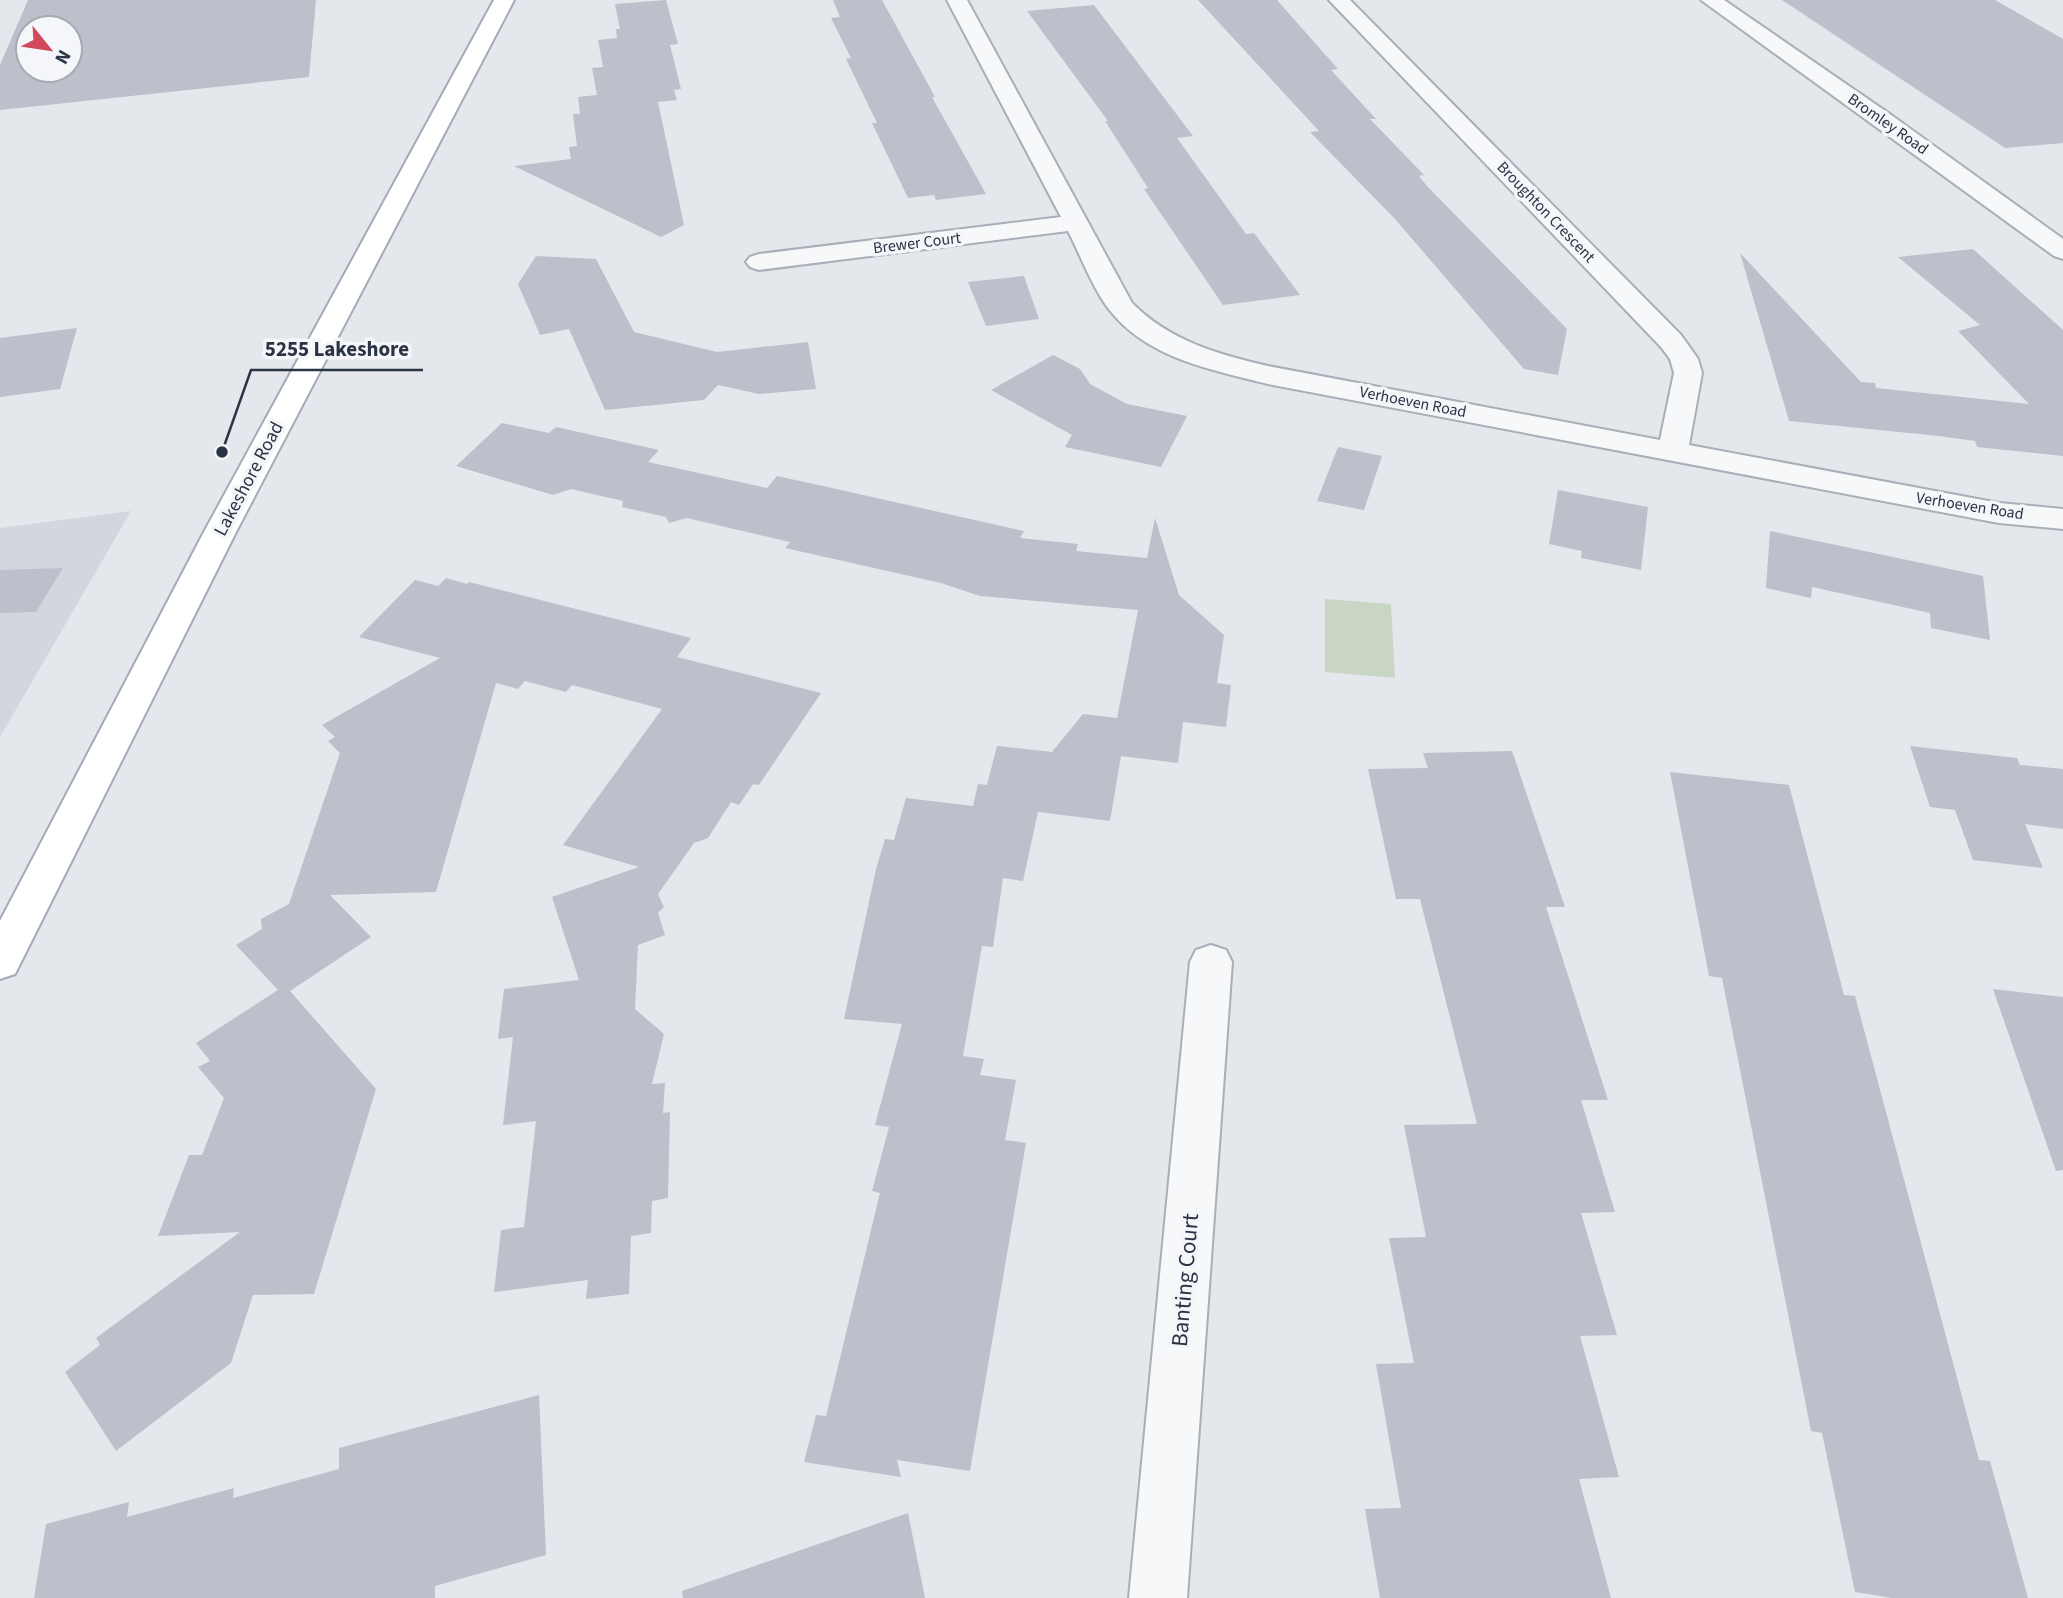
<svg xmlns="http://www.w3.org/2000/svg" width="2063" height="1598" viewBox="0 0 2063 1598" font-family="'Source Sans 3',sans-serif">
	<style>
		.built { fill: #d2d6de }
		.green { fill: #c9d6c5 }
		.building { fill: #bbc0ca; fill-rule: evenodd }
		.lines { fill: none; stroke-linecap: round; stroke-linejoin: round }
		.minor-casing { stroke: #a9aeb7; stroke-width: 4 }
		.primary-casing { stroke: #a3abb8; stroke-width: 4 }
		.minor { fill: #f7f8fa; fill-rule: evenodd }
		.primary { fill: #fff; fill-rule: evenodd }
		.labels { text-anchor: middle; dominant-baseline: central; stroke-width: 7; stroke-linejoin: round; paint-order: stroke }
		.far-street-label { font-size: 16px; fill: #2b3445; stroke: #f4f6f9 }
		.street-label { font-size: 19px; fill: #2b3445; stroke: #f4f6f9 }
		.near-street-label { font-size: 23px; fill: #2b3445; stroke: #f4f6f9 }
		.leader { fill: none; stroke: #2b3445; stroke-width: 2.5 }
		.callout-dot { fill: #2b3445; stroke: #f4f6f9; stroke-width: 2.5 }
		.callout-label { font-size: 21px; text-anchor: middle; font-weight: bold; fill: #2b3445; stroke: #f4f6f9; stroke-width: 7; stroke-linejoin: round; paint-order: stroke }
	</style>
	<rect width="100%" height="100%" fill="#e4e7ec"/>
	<!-- built -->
	<path class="built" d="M131 511 0 737V528Z"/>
	<!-- green -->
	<path class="green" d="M1325 599 1391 604 1395 678 1325 672Z"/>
	<!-- building -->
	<g class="building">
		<path d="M28 0H316L309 77 0 110V65ZM28 28H70V70H28Z"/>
		<path d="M666 0 678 44 670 45 681 89 674 90 677 100 658 102 684 225 661 237 514 166 571 159 569 147 577 146 573 114H580L578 97 597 95 592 68 603 67 598 40 617 38 616 29H620L615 4Z"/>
		<path d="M833 0H882L935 97H932L986 194 936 200 934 195 908 198 872 123H877L846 59 851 58 831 18 840 17Z"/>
		<path d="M1198 0H1277L1338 69 1331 70 1376 119H1370L1424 175 1419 176 1427 186 1567 329 1558 375 1524 369 1395 219 1310 132 1319 131Z"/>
		<path d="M1782 0H1995L2063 39V143L2005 148Z"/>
		<path d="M1094 5 1193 136 1177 138 1246 234 1254 233 1300 295 1223 305 1144 189 1148 188 1105 121H1108L1027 11Z"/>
		<path d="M1973 249 2063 330V456L1977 447 1975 441 1939 436 1789 421 1740 253 1861 382 1875 383 1876 388 2029 404 1958 331 1980 325 1898 257Z"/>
		<path d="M536 256 596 259 634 332 717 352 808 342 816 389 759 394 718 385 704 400 605 410 569 329 540 335 518 284Z"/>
		<path d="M1024 276 1039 319 986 326 968 282Z"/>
		<path d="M77 328 60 389 0 397V338Z"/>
		<path d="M1053 355 1080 369 1090 384 1127 404 1187 416 1161 467 1065 447 1072 435 991 390Z"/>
		<path d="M502 423 549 433 556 427 659 450 648 462 767 488 777 476 823 486 1024 531 1020 538 1078 544 1076 551 1147 558 1155 518 1179 595 1224 635 1217 683 1231 685 1226 727 1183 722 1178 763 1121 756 1110 821 1038 812 1023 881 1003 878 993 947 982 946 963 1056 984 1059 980 1075 1016 1080 1005 1140 1026 1143 970 1471 897 1460 901 1477 804 1462 816 1415 826 1416 880 1193 872 1191 889 1127 875 1125 902 1024 844 1019 876 869 885 839 894 840 906 798 973 806 978 784 987 785 997 746 1052 752 1083 714 1117 718 1138 610 980 596 941 583 785 548 790 542 687 518 669 523 666 517 622 507 623 501 571 489 553 495 456 466Z"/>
		<path d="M1338 447 1382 456 1364 510 1317 501Z"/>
		<path d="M1558 490 1648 507 1641 570 1581 558 1582 551 1549 544Z"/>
		<path d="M1770 531 1983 576 1990 640 1931 628 1930 613 1812 587 1811 598 1766 588Z"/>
		<path d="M63 568 36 612 0 613V570Z"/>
		<path d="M446 578 467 584 469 582 691 638 677 657 821 693 759 785 753 784 739 805 731 802 708 838 694 843 658 894 664 907 658 913 665 935 638 945 635 1009 664 1034 652 1084 665 1083 663 1113 670 1112 668 1198 652 1201 651 1233 631 1236 629 1294 586 1299 588 1280 494 1292 501 1230 524 1227 536 1121 503 1125 513 1037 498 1039 504 989 579 980 552 897 639 867 563 845 662 709 572 685 566 692 525 681 518 689 496 683 436 892 330 895 371 937 290 991 376 1089 314 1294 253 1295 231 1363 116 1451 65 1372 100 1345 96 1338 240 1232 158 1236 189 1155H202L224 1098 198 1067 210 1061 196 1043 278 990 236 945 262 929 261 919 289 904 340 753 328 741 335 737 322 725 440 658 359 637 415 580 438 586Z"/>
		<path d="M1910 746 2017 758 2020 765 2063 769V829L2025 824 2043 868 1973 860 1955 810 1930 807Z"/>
		<path d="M1512 751 1565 907H1546L1608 1100H1581L1615 1212 1581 1213 1617 1335 1580 1336 1619 1477 1579 1479 1611 1598H1380L1365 1509 1401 1508 1376 1364 1414 1363 1389 1238 1426 1237 1404 1125 1477 1124 1420 899H1396L1368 769 1428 768 1423 753Z"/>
		<path d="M1670 772 1789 785 1844 995 1855 996 1979 1460 1990 1461 2028 1598H1892L1855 1592 1822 1433 1811 1431 1722 978 1709 976Z"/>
		<path d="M1993 989 2063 997V1170L2056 1171Z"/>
		<path d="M539 1395 546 1555 435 1586V1598H34L46 1524 129 1502 127 1517 234 1488 233 1498 339 1469V1448Z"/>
		<path d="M908 1513 925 1598H683L682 1591Z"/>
	</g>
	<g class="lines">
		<!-- minor casing -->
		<g class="minor-casing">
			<g id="minor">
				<path d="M947 0H967L1132 303C1170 341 1217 354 1268 366L1660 440 1674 373 1670 359 1661 347 1329 0H1350L1681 335 1698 359 1702 373 1689 445 1999 503 2063 509V529L1999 523 1268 384C1213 370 1150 359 1112 313 1094 292 1081 256 1068 231L759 270 750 267 746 262 750 257 759 254 1061 217Z"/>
				<path d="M1701 0H1724L1894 117 2063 239V259L2054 256Z"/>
				<path d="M1211 945 1226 950 1232 962 1187 1598H1129L1190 962 1196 950Z"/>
			</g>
		</g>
		<!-- primary casing -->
		<g class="primary-casing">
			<path id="primary" d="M494 0H514L236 532 15 974 0 979V921L204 532Z"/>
		</g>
		<!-- minor -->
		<use href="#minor" class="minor"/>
		<!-- primary -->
		<use href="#primary" class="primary"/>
	</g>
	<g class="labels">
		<!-- far-street labels -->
		<g class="far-street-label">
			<text transform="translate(1888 124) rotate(35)">Bromley Road</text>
			<text transform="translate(1546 212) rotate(46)">Broughton Crescent</text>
			<text transform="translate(917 243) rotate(-7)">Brewer Court</text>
			<text transform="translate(1413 402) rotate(11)">Verhoeven Road</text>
			<text transform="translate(1970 506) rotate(9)">Verhoeven Road</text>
		</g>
		<!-- street labels -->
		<g class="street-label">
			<text transform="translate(249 479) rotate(-62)">Lakeshore Road</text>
		</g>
		<!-- near-street labels -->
		<g class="near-street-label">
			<text transform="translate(1185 1280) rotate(-85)">Banting Court</text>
		</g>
	</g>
	<!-- callouts -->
	<path class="leader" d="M222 452L251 370H423"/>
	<circle class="callout-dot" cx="222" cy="452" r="7"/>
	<g class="callout-label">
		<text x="337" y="356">5255 Lakeshore</text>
	</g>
	<!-- north arrow -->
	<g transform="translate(49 49) rotate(120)"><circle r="33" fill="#f4f6f9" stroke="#a4a8b1" stroke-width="2"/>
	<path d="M0-5L12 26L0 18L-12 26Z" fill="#d1495b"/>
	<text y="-10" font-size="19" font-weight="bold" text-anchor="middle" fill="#2b3445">N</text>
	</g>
</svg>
